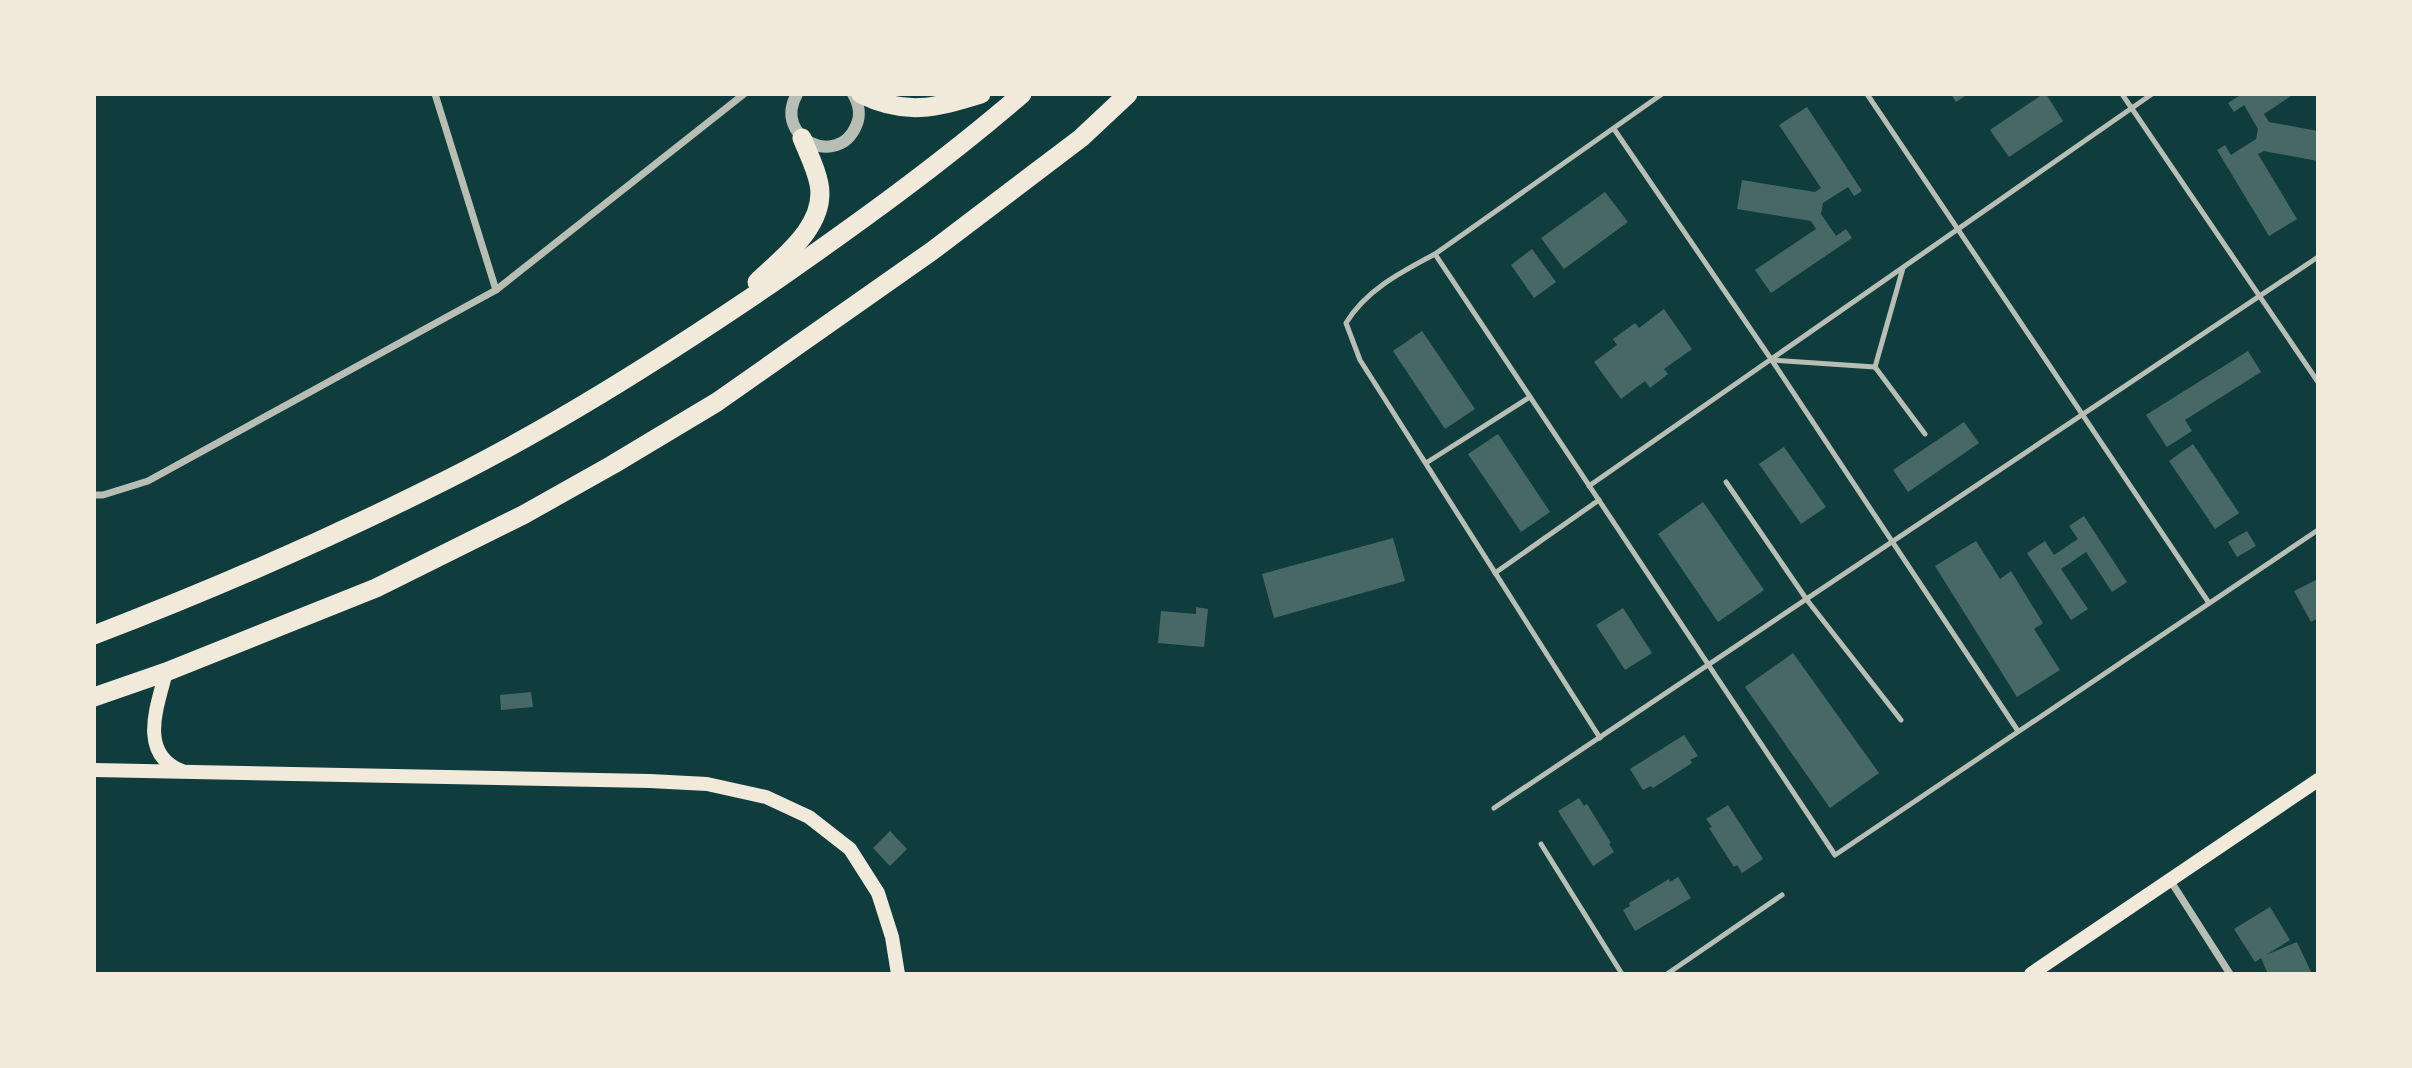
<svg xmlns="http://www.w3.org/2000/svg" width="2412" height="1068" viewBox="0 0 2412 1068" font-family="'Archivo Narrow',sans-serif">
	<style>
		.building { fill: #486865 }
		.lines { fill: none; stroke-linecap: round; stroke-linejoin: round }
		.service { stroke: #b8beb3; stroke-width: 5 }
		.minor { stroke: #b8beb3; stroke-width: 7 }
		.tertiary { stroke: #b8beb3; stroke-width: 12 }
		.secondary { stroke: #f1e9da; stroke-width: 14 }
		.motorway { stroke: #f1e9da; stroke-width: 19 }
	</style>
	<rect width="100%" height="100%" fill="#0f3d3e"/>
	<!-- building -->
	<g class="building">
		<path d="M1951 94H1968L1956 102Z"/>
		<path d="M2043 94H2046L2063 121 2009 157 1990 130Z"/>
		<path d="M2242 94H2294L2264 114 2269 122 2318 131V161L2264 151 2258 154 2297 219 2269 236 2217 150 2225 145 2231 155 2256 139 2258 129 2244 105 2234 112 2228 103Z"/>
		<path d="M1807 107 1862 191 1854 196 1848 187 1823 203 1821 214 1836 236 1846 229 1852 238 1771 293 1755 270 1816 229 1811 221 1737 209 1742 180 1815 192 1821 188 1779 125Z"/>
		<path d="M1605 192 1628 222 1564 269 1541 238Z"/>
		<path d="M1532 249 1556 282 1534 298 1511 265Z"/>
		<path d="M1664 309 1692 349 1664 369 1668 374 1650 388 1645 381 1621 399 1594 362 1617 345 1613 339 1635 323 1639 328Z"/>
		<path d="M1422 331 1475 409 1445 429 1393 351Z"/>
		<path d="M2248 351 2261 372 2185 420 2192 431 2167 447 2146 415Z"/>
		<path d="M1964 422 1979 443 1908 492 1893 470Z"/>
		<path d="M1498 434 1550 512 1521 532 1468 454Z"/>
		<path d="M2193 444 2239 513 2215 529 2169 461Z"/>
		<path d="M1784 447 1826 507 1801 524 1759 464Z"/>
		<path d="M1703 502 1764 590 1718 622 1658 534Z"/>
		<path d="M2084 516 2127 582 2112 592 2086 552 2061 569 2088 609 2071 620 2027 553 2045 541 2054 555 2078 539 2069 526Z"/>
		<path d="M2247 531 2256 546 2237 557 2228 542Z"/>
		<path d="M1393 538 1405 581 1274 618 1262 574Z"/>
		<path d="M1976 541 2000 579 2011 571 2043 623 2034 629 2060 670 2017 697 1935 566Z"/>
		<path d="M2318 579V618L2311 622 2294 591Z"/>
		<path d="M1196 607 1208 609 1204 647 1158 643 1161 611 1196 614Z"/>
		<path d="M1623 608 1652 653 1625 670 1596 625Z"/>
		<path d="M1793 653 1879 773 1830 808 1745 687Z"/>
		<path d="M531 692 533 707 501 710 500 695Z"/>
		<path d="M1684 735 1698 756 1690 760 1692 763 1653 788 1651 786 1643 790 1630 769Z"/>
		<path d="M1579 798 1584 806 1587 804 1611 843 1609 844 1614 852 1593 866 1558 811Z"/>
		<path d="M1728 805 1763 859 1742 873 1737 865 1734 867 1709 828 1712 827 1706 819Z"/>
		<path d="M890 831 907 849 890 866 873 848Z"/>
		<path d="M1678 877 1691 898 1635 931 1623 910 1630 906 1629 903 1669 879 1670 882Z"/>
		<path d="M2270 907 2290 940 2266 955 2297 942 2312 974H2268L2261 958 2255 962 2234 929Z"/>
	</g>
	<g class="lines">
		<!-- service -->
		<g class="service">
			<path d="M1662 94 1435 254 1835 855 2318 530"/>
			<path d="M1867 94 2209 603"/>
			<path d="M2122 94 2318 382"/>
			<path d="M1614 129 1771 359 2018 731"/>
			<path d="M1435 254C1401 272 1366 290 1346 323L1360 360 1600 738"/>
			<path d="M1772 360 1875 367 1903 268"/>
			<path d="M1875 367 1925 434"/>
			<path d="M1426 463 1530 397"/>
			<path d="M1726 482 1807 600 1901 720"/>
			<path d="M1589 486 2152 94"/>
			<path d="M1495 573 1599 500"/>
			<path d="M1494 808 2318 257"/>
			<path d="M1541 844 1622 974"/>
			<path d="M1667 974 1782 895"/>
		</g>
		<!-- minor -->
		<g class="minor">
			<path d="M435 94 496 290"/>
			<path d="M94 495H103L148 481 496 290 744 94"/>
			<path d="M2170 880 2230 974"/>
		</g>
		<!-- tertiary -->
		<path class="tertiary" d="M797 94C772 138 838 169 856 126 861 116 859 104 853 94"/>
		<!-- secondary -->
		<g class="secondary">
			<path d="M166 672C157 707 138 754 182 771"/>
			<path d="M94 770 650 781 707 784 766 797 809 817 850 849 878 893 892 937 898 974"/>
			<path d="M2031 974 2318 780"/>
		</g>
		<!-- motorway -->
		<g class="motorway">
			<path d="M861 94C905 116 936 108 981 94"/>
			<path d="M757 282C783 257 827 225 819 184 816 168 808 153 802 138"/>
			<path d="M94 635C206 592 315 545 422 492 544 433 659 360 771 284 857 224 942 163 1022 94"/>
			<path d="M94 697 166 672 376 588 523 515 612 465 717 402 932 251 1081 138 1128 94"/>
		</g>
	</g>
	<!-- border -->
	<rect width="2412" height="1068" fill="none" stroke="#f1e9da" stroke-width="192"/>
</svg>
